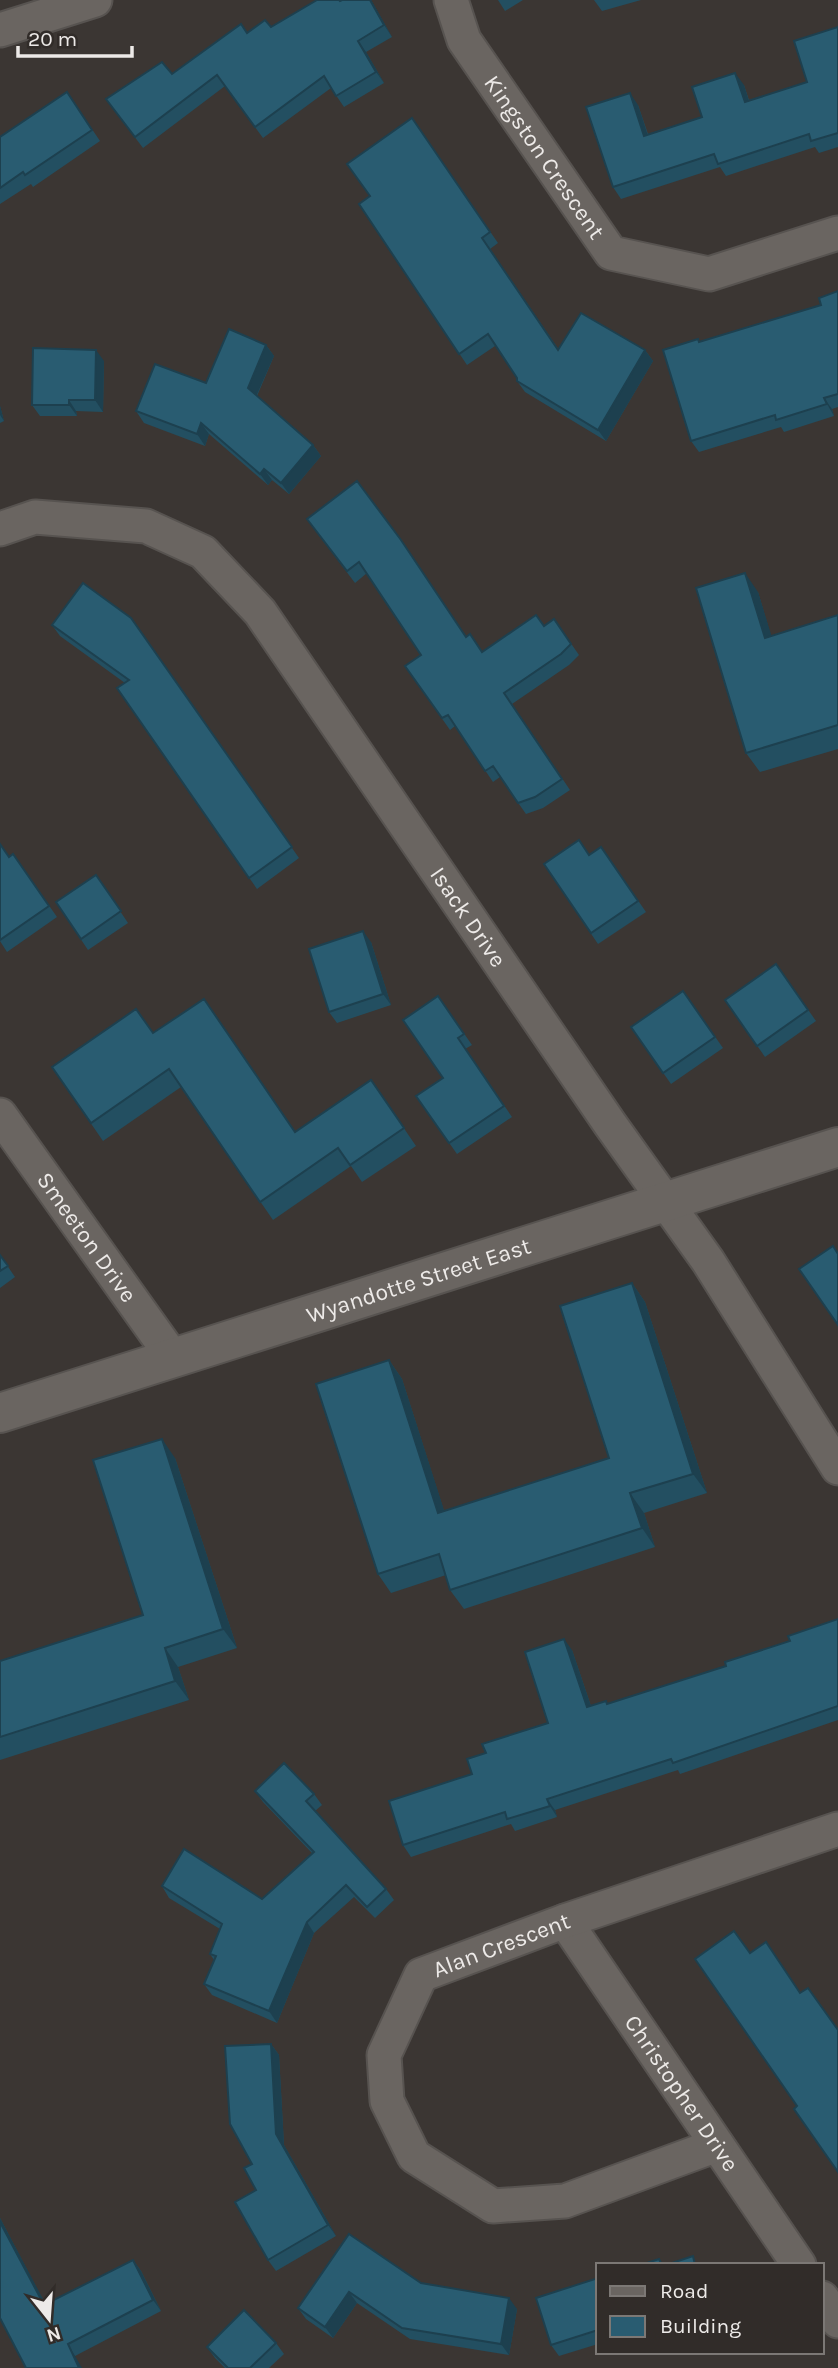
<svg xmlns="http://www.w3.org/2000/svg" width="838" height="2368" viewBox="0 0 838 2368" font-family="Karla,sans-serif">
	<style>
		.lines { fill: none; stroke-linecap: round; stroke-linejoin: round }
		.minor-casing { stroke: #575350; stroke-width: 37 }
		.tertiary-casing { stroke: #575350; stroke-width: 42 }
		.minor { stroke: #6a6561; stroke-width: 33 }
		.tertiary { stroke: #6a6561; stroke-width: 38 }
		.wall { fill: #234f61 }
		.shaded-wall { fill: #1d404f }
		.building { fill: #295c71; stroke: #1d404f; stroke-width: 2 }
		.labels { text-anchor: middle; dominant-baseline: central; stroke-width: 6; stroke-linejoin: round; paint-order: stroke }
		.street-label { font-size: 23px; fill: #edeae8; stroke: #312c29 }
	</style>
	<rect width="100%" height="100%" fill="#3b3633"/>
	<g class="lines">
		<!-- minor casing -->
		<g class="minor-casing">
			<g id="minor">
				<path id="s1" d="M451 0 464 40 611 253 709 274 838 233"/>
				<path d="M0 30 95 0"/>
				<path id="s2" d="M0 529 35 517 146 526 203 552 260 612 610 1124 708 1261 838 1468"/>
				<path id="s3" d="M0 1115 174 1359"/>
				<path id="s4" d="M565 1921 799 2265"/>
				<path id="s5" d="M717 2145 565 2201 493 2206 414 2156 387 2101 384 2055 421 1975 565 1921 838 1829"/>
				<path d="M822 2298 838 2321"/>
			</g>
		</g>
		<!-- tertiary casing -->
		<g class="tertiary-casing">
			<g id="tertiary">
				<path id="s6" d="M0 1413 838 1147"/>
			</g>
		</g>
		<!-- minor -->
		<use href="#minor" class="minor"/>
		<!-- tertiary -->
		<use href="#tertiary" class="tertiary"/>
	</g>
	<!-- wall -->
	<g class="wall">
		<path d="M342 0H371L392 37 366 52 384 83 344 107 331 88 263 138 225 86 143 148 106 99 172 74 247 33 271 27Z"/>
		<path d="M498 0H523L505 11Z"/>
		<path d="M594 0H641L602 11Z"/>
		<path d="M838 27V147L819 153 815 147 726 176 720 167 621 199 613 187 638 105 648 134 702 117 744 85 749 100 807 82Z"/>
		<path d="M67 92 100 141 33 187 31 184 0 204V137Z"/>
		<path d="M412 118 498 243 490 249 559 350H645L653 361 606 441 525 392 517 381V378L495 346 467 365 359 204 370 196Z"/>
		<path d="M838 291V407L832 409 834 416 784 432 781 427 699 452 691 441 700 342 821 305Z"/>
		<path d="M266 345 274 356 257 396 313 445 321 456 289 494 272 480 268 485 209 434 205 446 144 423 136 411 206 383Z"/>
		<path d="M104 361 103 412 76 411 77 416H40L32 405Z"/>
		<path d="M0 406 4 421 0 423Z"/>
		<path d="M315 530 466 637 482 652 544 626 554 619 579 655 569 665 512 704 570 790 543 808 526 814 500 777 493 782 455 726 450 730 405 666 421 655 367 573 355 583Z"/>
		<path d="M758 592 771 636 838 615V749L760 772 746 753Z"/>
		<path d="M131 618 299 858 257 889 117 688 125 683 60 636 52 625Z"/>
		<path d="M0 844 9 857 13 854 57 917 7 952 0 941Z"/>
		<path d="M601 847 646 912 598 944 544 864 589 855Z"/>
		<path d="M96 875 128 923 88 950 56 902Z"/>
		<path d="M371 942 391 1005 337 1023 329 1012Z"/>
		<path d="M776 964 816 1021 765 1057 725 1000Z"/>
		<path d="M683 991 723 1048 671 1084 631 1027Z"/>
		<path d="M438 996 472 1045 465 1049 512 1117 457 1154 416 1096 443 1078Z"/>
		<path d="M153 1033 295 1132 371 1080 416 1146 362 1182 351 1166 273 1220 181 1087 103 1141 52 1067Z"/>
		<path d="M0 1255 15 1277 0 1288Z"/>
		<path d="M632 1283 645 1302 707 1493 644 1513 655 1547 464 1609 450 1590 446 1575 391 1593 378 1574 389 1360 402 1379 444 1511 609 1458Z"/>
		<path d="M175 1458 237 1648 178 1667 189 1700 0 1760V1661L143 1615Z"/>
		<path d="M838 1619V1720L680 1774 678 1770 555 1810 557 1817 515 1831 511 1824 411 1857 403 1845 472 1774 486 1753 548 1723 572 1650 591 1706 608 1704 726 1666 790 1641Z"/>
		<path d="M255 1791 314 1794 322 1805 315 1811 386 1889 394 1900 375 1918 354 1897 314 1933 277 2023 212 1995 204 1984 214 1960 210 1954 220 1929 169 1898 162 1886 262 1899 312 1853 263 1802Z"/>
		<path d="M271 2044 279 2055 284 2145 336 2236 276 2271 268 2260 252 2164Z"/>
		<path d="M0 2218 45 2304 133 2260 141 2271 161 2311 75 2356 0 2318Z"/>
		<path d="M349 2234 421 2283 517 2309 509 2355 410 2339 357 2303 333 2338 306 2319 298 2308Z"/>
		<path d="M598 2278V2344L559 2356 551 2345Z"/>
		<path d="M276 2343 284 2354 269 2368H225L215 2358 207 2347Z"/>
	</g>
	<!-- shaded-wall -->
	<g class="shaded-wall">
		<path d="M370 0H371L392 37 384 25Z"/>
		<path d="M358 41 366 52 384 83 376 72Z"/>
		<path d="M735 73 744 85 753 114 745 102Z"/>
		<path d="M630 93 638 105 652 148 644 136Z"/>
		<path d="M266 345 274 356 255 399 248 388Z"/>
		<path d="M96 350 104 361 103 412 95 400Z"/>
		<path d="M645 350 653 361 606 441 598 430Z"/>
		<path d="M824 398 832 409 834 416 827 404Z"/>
		<path d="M69 400 76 411 77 416 69 405Z"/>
		<path d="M0 406 4 421 0 415Z"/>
		<path d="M201 423 209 434 205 446 197 434Z"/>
		<path d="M313 445 321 456 289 494 281 483Z"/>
		<path d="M264 469 272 480 268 485 260 474Z"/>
		<path d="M745 573 758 592 778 657 765 638Z"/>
		<path d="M363 931 371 942 391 1005 383 994Z"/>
		<path d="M632 1283 645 1302 707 1493 693 1474Z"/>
		<path d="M389 1360 402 1379 451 1532 438 1513Z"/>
		<path d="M162 1439 175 1458 237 1648 223 1629Z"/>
		<path d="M630 1493 644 1513 655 1547 642 1528Z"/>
		<path d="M564 1639 572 1650 595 1718 587 1707Z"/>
		<path d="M165 1648 178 1667 189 1700 175 1681Z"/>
		<path d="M547 1799 555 1810 557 1817 550 1806Z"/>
		<path d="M307 1922 314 1933 277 2023 269 2011Z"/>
		<path d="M271 2044 279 2055 284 2145 336 2236 328 2225 276 2134Z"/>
		<path d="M0 2218 52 2316 44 2305 0 2222Z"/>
		<path d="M133 2260 141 2271 161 2311 153 2300Z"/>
		<path d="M349 2292 357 2303 333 2338 325 2327Z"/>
		<path d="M509 2298 517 2309 509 2355 501 2344Z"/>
		<path d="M68 2344 82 2368H79Z"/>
	</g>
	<!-- building -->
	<g class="building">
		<path d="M317 0H339L340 1 342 0H370L384 25 358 41 376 72 336 96 324 76 255 127 217 75 135 137 106 99 162 62 172 74 241 24 247 33 265 20 271 27Z"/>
		<path d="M838 27V133L811 141 809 134 718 164 714 154 613 187 586 107 630 93 644 136 702 117 692 87 735 73 745 102 807 82 794 41Z"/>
		<path d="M67 92 92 130 25 175 23 172 0 188V137Z"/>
		<path d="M412 118 490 232 482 238 558 350 581 313 645 350 598 430 517 381V378L488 334 459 354 359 204 370 196 347 164Z"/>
		<path d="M838 291V394L824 398 827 404 776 420 775 415 691 441 663 350 698 339 699 342 821 305 819 298Z"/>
		<path d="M229 329 266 345 248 388 313 445 281 483 264 469 260 474 201 423 197 434 136 411 155 364 206 383Z"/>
		<path d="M33 348 96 350 95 400H69V405H32Z"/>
		<path d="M357 481 401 540 466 637 470 634 482 652 536 615 544 626 554 619 571 644 561 654 504 693 562 779 535 797 518 803 493 766 485 771 448 715 442 718 405 666 421 655 359 562 347 571 307 519Z"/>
		<path d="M745 573 765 638 838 615V725L746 753 696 588Z"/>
		<path d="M83 583 131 618 292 847 249 878 117 688 129 680 52 625Z"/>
		<path d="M579 840 589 855 601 847 638 901 591 933 544 864Z"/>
		<path d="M0 844 9 857 13 854 49 906 0 940Z"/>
		<path d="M96 875 121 911 81 939 56 902Z"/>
		<path d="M363 931 383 994 329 1012 309 949Z"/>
		<path d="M776 964 808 1010 757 1046 725 1000Z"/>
		<path d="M683 991 715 1037 663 1073 631 1027Z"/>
		<path d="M438 996 464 1034 458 1038 504 1106 449 1143 416 1096 443 1078 403 1020Z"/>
		<path d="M204 999 295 1132 371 1080 404 1128 350 1165 338 1148 260 1202 169 1069 91 1123 52 1067 136 1009 153 1033Z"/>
		<path d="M833 1246 838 1254V1325L799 1269Z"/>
		<path d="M0 1255 8 1266 0 1271Z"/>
		<path d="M632 1283 693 1474 630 1493 642 1528 450 1590 439 1554 378 1574 316 1384 389 1360 438 1513 609 1458 560 1306Z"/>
		<path d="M162 1439 223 1629 165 1648 175 1681 0 1737V1661L143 1615 93 1460Z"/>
		<path d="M838 1619V1706L673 1763 671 1759 547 1799 550 1806 507 1819 505 1812 403 1845 389 1801 472 1774 467 1759 486 1753 482 1744 548 1723 525 1652 564 1639 587 1707 606 1701 607 1704 726 1666 725 1662 790 1641 788 1636Z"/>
		<path d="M284 1763 314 1794 306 1801 386 1889 367 1907 346 1885 307 1922 269 2011 204 1984 216 1956 210 1954 222 1924 162 1886 184 1849 262 1899 314 1852 255 1791Z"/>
		<path d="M734 1931 750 1953 766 1942 800 1993 808 1988 838 2030V2172L794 2109 797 2106 695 1959Z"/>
		<path d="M271 2044 276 2134 328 2225 268 2260 235 2202 256 2190 244 2168 252 2164 230 2124 225 2046Z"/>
		<path d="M0 2222 44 2305 133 2260 153 2300 68 2344 79 2368H26L0 2318Z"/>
		<path d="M349 2234 421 2283 509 2298 501 2344 402 2328 349 2292 325 2327 298 2308Z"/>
		<path d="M693 2256 695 2265H666Z"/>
		<path d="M659 2259 662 2265H641Z"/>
		<path d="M598 2278V2330L551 2345 536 2298Z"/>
		<path d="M244 2310 276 2343 250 2368H228L207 2347Z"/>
	</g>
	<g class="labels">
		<!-- street labels -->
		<g class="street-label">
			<text stroke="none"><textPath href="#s1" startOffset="184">Kingston Crescent</textPath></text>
			<text stroke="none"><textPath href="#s2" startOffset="663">Isack Drive</textPath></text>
			<text stroke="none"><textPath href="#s3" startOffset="150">Smeeton Drive</textPath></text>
			<text stroke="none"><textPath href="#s6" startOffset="439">Wyandotte Street East</textPath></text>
			<text stroke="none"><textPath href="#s5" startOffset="609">Alan Crescent</textPath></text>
			<text stroke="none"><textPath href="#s4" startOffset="208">Christopher Drive</textPath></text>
		</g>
	</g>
	<!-- legend -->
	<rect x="596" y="2263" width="228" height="91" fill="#312c29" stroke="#7c7875" stroke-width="2"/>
	<rect x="610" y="2286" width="35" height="10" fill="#6a6561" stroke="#7c7875" stroke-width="2"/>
	<text x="660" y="2298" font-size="21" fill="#edeae8">Road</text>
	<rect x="610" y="2316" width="35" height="21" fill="#295c71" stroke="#7c7875" stroke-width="2"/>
	<text x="660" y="2333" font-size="21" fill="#edeae8">Building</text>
	<!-- north arrow -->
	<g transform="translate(49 2319) rotate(163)" stroke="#312c29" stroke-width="5" paint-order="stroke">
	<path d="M0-5L12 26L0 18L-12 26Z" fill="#edeae8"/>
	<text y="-10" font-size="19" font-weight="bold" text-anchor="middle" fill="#edeae8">N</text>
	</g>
	<!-- scale -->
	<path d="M18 46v10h114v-10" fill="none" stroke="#edeae8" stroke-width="3.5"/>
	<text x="28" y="46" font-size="21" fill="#edeae8" stroke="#312c29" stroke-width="5" paint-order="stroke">20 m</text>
</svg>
